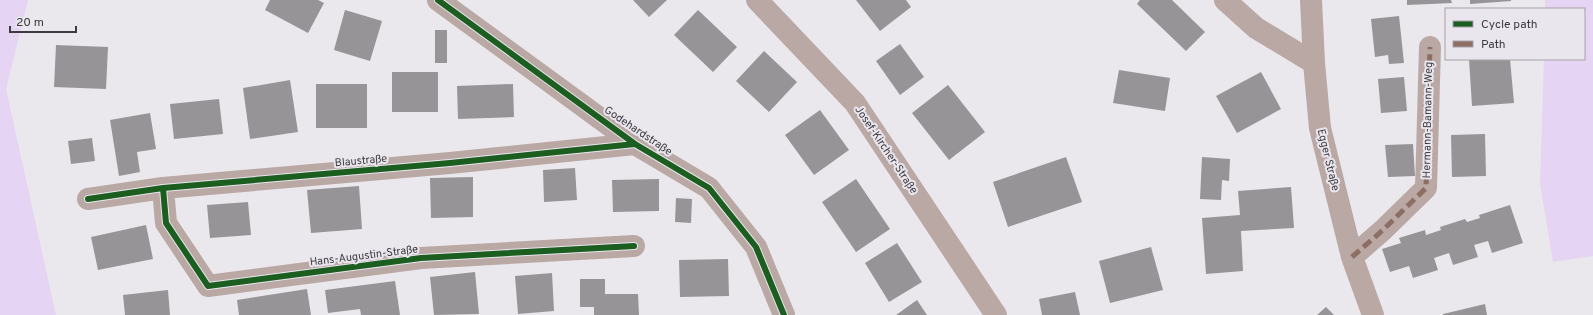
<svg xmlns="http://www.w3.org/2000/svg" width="1593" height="315" viewBox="0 0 1593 315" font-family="Overpass,sans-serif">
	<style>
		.green { fill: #e5d4f3 }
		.building { fill: #969497 }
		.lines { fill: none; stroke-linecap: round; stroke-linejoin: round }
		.minor { stroke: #baa8a5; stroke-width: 22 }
		.quiet { stroke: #8d6e63; stroke-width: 5; stroke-dasharray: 10 5; stroke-linecap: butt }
		.cycleway-casing { stroke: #eae6ee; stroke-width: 8 }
		.cycleway { stroke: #1b5e20; stroke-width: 6 }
		.labels { text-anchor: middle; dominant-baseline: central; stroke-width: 4; stroke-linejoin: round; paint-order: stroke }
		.street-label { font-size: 11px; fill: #3d3b3f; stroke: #eae6ee }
	</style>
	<rect width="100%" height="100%" fill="#eae8ec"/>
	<path class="green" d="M0,0H28L6,89L56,315H0Z
		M1545,0H1593V256L1553,262L1540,183L1544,59H1584V9H1545Z"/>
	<path class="building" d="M270,0H318L324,3L308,33L265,10Z
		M633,0H667L649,17Z
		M856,0H906L911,7L880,31Z
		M1140,0H1172L1205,32L1186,51L1137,4Z
		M1407,0H1451L1452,3L1407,5Z
		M1470,0H1511V1L1470,4Z
		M345,10L382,21L370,61L334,50Z
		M698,10L737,47L713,72L674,35Z
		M1399,16L1404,63L1389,64L1388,55L1375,57L1371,19Z
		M435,30H447V63H435Z
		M900,44L924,77L900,95L876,61Z
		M56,45L108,47L106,89L54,87Z
		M764,51L797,82L769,112L736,81Z
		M1469,59H1510L1514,103L1472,106Z
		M1119,70L1170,78L1165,111L1113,103Z
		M392,72H438V112H392Z
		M1261,72L1281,109L1237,133L1216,96Z
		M1404,77L1407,111L1381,113L1378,79Z
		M290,80L298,132L250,139L243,88Z
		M316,84H367V128H316Z
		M513,84L514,117L458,119L457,86Z
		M948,85L985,132L949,160L912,113Z
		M219,99L223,134L174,139L170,104Z
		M820,110L849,150L814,175L785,135Z
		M150,113L156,149L137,152L140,172L119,176L110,120Z
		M1485,134L1486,176L1452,177L1451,135Z
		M92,138L95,161L71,164L68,141Z
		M1413,144L1415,176L1388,177L1385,145Z
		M1066,157L1082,202L1008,227L993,182Z
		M1202,157L1230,159L1229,181L1222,180L1221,200L1200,199Z
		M575,168L577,200L544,202L543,170Z
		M473,177V217L431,218L430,178Z
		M659,179V211L613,212L612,180Z
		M856,179L890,229L856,252L822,202Z
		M359,186L362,229L311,233L307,190Z
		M1291,187L1294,228L1241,231L1243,271L1206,274L1202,218L1240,215L1238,191Z
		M676,198L692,199L691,223L675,222Z
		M248,202L251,235L210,238L207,205Z
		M1510,205L1523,243L1492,253L1488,241L1474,245L1478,257L1453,265L1449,253L1434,258L1438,270L1413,278L1409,266L1390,272L1382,249L1401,243L1399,238L1425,230L1426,235L1441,230L1440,227L1465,219L1467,222L1480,218L1479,215Z
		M146,225L153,259L98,270L91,237Z
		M897,243L922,282L889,302L865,263Z
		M1151,247L1163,290L1110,303L1099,261Z
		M728,259L729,296L680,297L679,260Z
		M475,272L479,314L434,315L430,277Z
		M552,273L554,311L518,314L515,276Z
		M580,279H605V294H638L639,315H594V307H580Z
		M395,281L400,315H361L360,309L328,313L325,290Z
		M307,289L311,315H239L237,300Z
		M168,290L170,315H125L123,295Z
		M1075,292L1080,315H1042L1039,299Z
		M917,300L927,315H896Z
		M1485,304L1487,315H1443V314Z
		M1326,307L1334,315H1317Z"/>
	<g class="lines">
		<path class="minor" d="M438,0L635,144L709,188L756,247L784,315
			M757,0L855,103L996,315
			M1225,0L1256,28L1314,63
			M1311,0L1314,63L1320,128L1352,257L1373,315
			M163,188L166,223L208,286L421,258L634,246
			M88,199L163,188L450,163L635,144
			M1352,257L1383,230L1426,188L1430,47"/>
		<path class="quiet" d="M1352,257L1383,230L1426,188L1430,47"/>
		<g class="cycleway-casing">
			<path id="cycleway" d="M438,0L635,144L709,188L756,247L784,315
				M163,188L166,223L208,286L421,258L634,246
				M88,199L163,188L450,163L635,144"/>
		</g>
		<use href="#cycleway" class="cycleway"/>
	</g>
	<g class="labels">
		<g class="street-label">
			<text transform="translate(1428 120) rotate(-89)">Hermann-Bamann-Weg</text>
			<text transform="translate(638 131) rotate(34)">Godehardstraße</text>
			<text transform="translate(886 150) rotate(56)">Josef-Kircher-Straße</text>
			<text transform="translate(1328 160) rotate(76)">Egger Straße</text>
			<text transform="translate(361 161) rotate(-5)">Blaustraße</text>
			<text transform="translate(364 256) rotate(-7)">Hans-Augustin-Straße</text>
		</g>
	</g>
	<rect x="1445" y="8" width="140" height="52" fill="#eae6ee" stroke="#a5a2a8"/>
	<rect x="1453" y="21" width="20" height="6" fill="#1b5e20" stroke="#a5a2a8"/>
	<text x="1481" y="28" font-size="12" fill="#3d3b3f">Cycle path</text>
	<rect x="1453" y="41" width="20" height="6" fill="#8d6e63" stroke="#a5a2a8"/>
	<text x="1481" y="48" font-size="12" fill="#3d3b3f">Path</text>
	<path d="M10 26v6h66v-6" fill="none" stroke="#3d3b3f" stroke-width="2"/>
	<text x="16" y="26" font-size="12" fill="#3d3b3f" stroke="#eae6ee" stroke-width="3" paint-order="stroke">20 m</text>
</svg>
